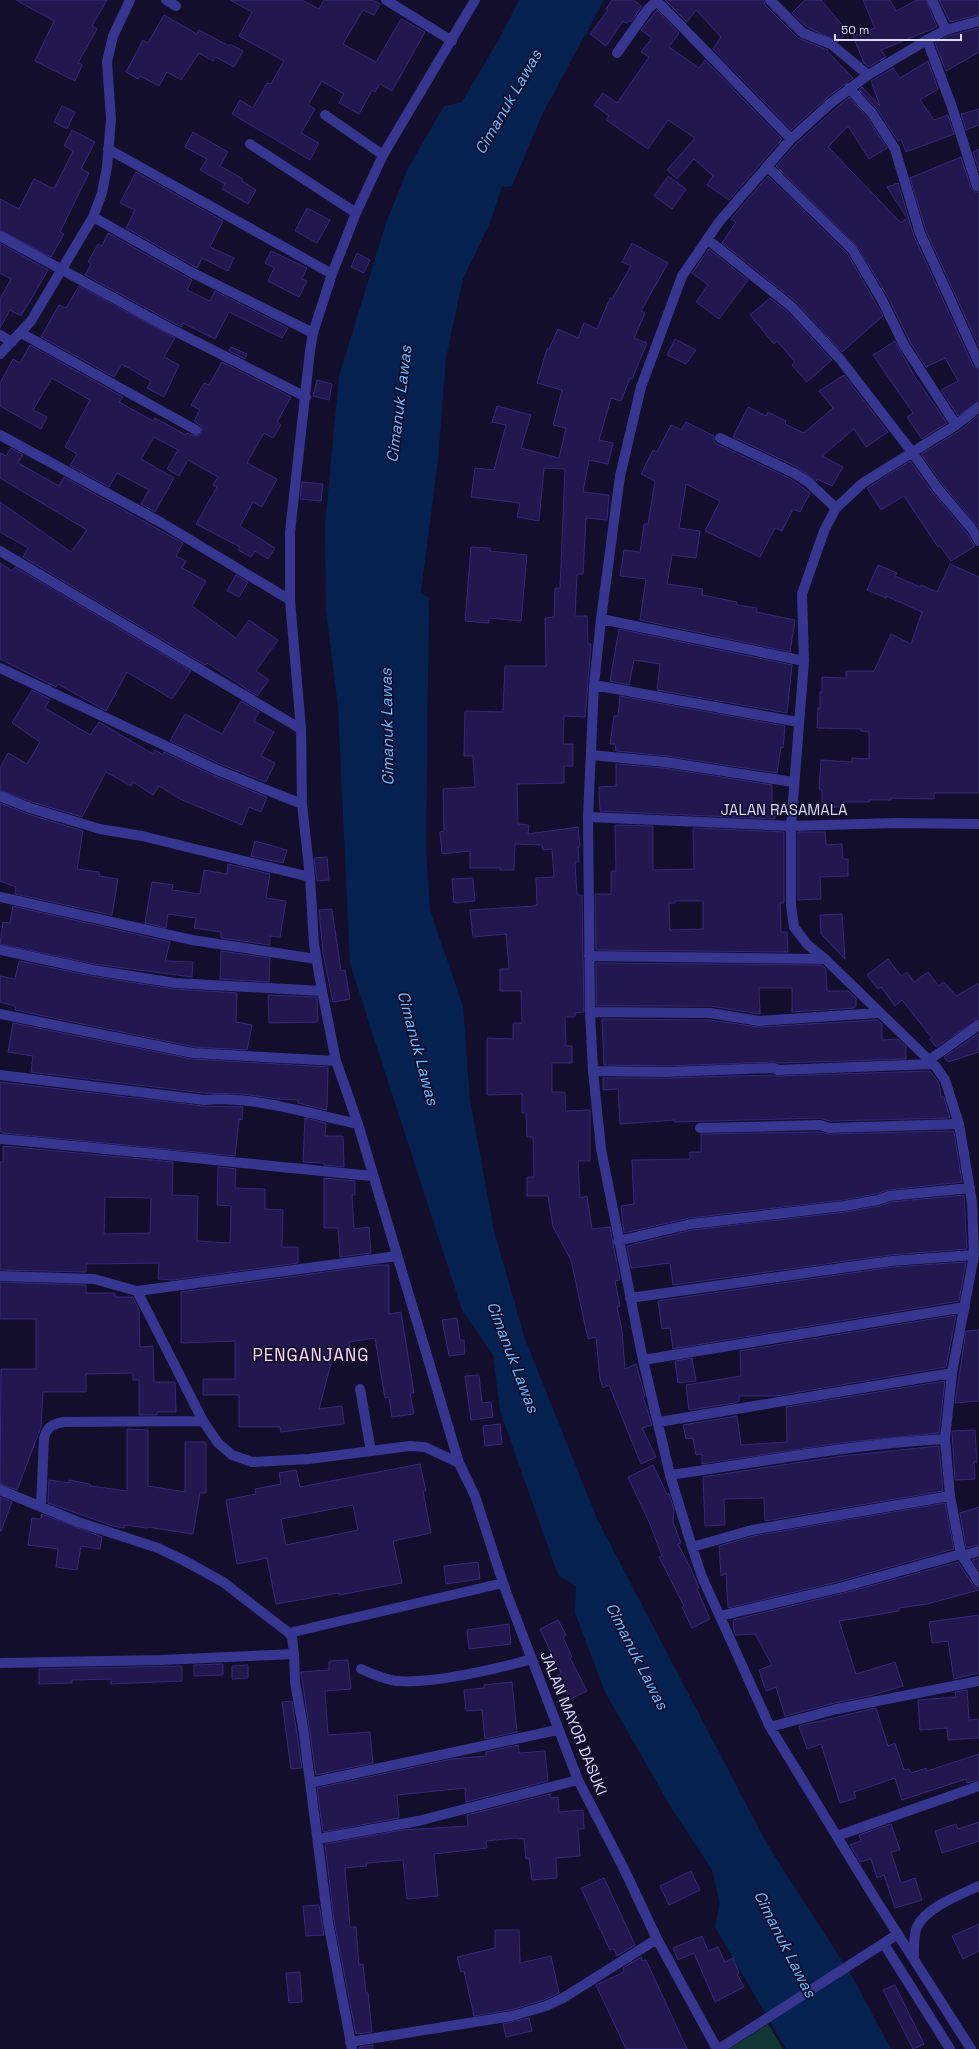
<svg xmlns="http://www.w3.org/2000/svg" width="979" height="2049" viewBox="0 0 979 2049" font-family="'Space Grotesk',sans-serif">
	<style>
		.green { fill: #113735 }
		.water { fill: #05214f }
		.building { fill: #22184f; stroke: #37287e; fill-rule: evenodd }
		.lines { fill: none; stroke-linecap: round; stroke-linejoin: round }
		.minor { stroke: #363590; stroke-width: 10 }
		.labels { text-anchor: middle; dominant-baseline: central; stroke-width: 3.5; stroke-linejoin: round; paint-order: stroke }
		.street-label { font-size: 15px; fill: #dddaff; stroke: #130e2c }
		.water-label { font-size: 16px; font-style: italic; fill: #68bcff; stroke: #130e2c }
		.quarter-label { font-size: 17px; letter-spacing: 1px; fill: #ffdcf3; stroke: #130e2c }
	</style>
	<rect width="100%" height="100%" fill="#130e2c"/>
	<path class="green" d="M768,2024L783,2049H729Z"/>
	<path class="water" d="M519,0H604L543,113L512,186L502,187L490,223L463,279L446,358L438,460L422,584L421,593L429,598L426,847L430,910L463,1006L470,1100L494,1231L525,1339L597,1519L767,1844L853,1978L891,2049H786L715,1927L720,1903L712,1870L672,1809L605,1692L575,1613L576,1586L558,1575L500,1411L493,1355L462,1310L350,964L338,708L326,610L325,524L339,376L386,223L408,168L444,106L462,102L499,39Z"/>
	<path class="building" d="M16,0H107L92,26L97,29L78,63L82,65L75,81L35,61L54,21Z
		M230,0H302L319,9L324,0H373L380,4L374,15L363,10L343,44L376,62L401,19L425,32L392,91L380,84L375,92L372,90L359,114L339,103L344,94L322,81L308,105L315,109L301,133L319,143L310,160L232,114L240,100L253,108L267,83L271,84L284,61L239,36L252,12Z
		M612,0H633L642,6L631,22L629,21L627,23L623,21L606,46L590,34L608,10L606,9Z
		M665,0H764L765,5L798,38L828,50L827,51L853,78L828,97L791,130L713,49L721,37L696,10L687,22Z
		M805,0H821L848,32L838,42L807,27L792,13Z
		M863,0H890L896,11L917,0H926L937,27L881,50L886,57L869,67L864,63L853,36L875,28Z
		M939,0H979V15L950,22Z
		M657,10L679,33L669,47L699,68L705,60L782,139L729,200L707,185L713,176L694,159L677,179L667,170L695,138L668,120L648,149L606,120L609,116L594,105L603,93L617,103L649,57L641,52L652,38L641,30Z
		M164,15L197,34L199,30L229,46L230,44L243,51L234,67L216,57L213,61L199,53L181,80L167,72L159,86L140,76L138,79L126,72L143,40L148,43Z
		M979,28V52L946,71L935,43L948,36Z
		M928,61L938,89L920,100L934,120L948,115L954,134L906,152L901,139L898,141L877,109L859,90L862,87L880,106L871,81L893,68L900,78Z
		M849,97L867,117L887,148L869,159L848,126L828,147L901,223L907,218L887,187L898,183L914,236L973,366L979,369V401L958,416L941,390L958,381L945,358L926,367L910,342L888,297L857,246L776,166L796,144Z
		M62,106L75,112L67,129L54,122Z
		M979,109V125L966,130L961,114Z
		M72,130L95,142L81,169L89,173L60,232L64,234L51,257L0,230V199L19,209L34,179L52,188L55,187L73,151L64,146Z
		M193,132L228,152L220,166L243,179L242,181L256,190L248,204L222,189L225,184L200,170L207,159L185,147Z
		M979,149V171L973,152Z
		M961,157L971,188L975,192H979V347L926,231L910,178Z
		M136,172L223,221L210,247L234,258L228,271L202,258L197,268L126,228L135,210L120,203Z
		M668,176L686,189L672,209L654,196Z
		M768,176L847,253L883,316L842,352L796,302L722,243L736,222L731,219Z
		M307,208L330,220L317,243L295,231Z
		M108,233L192,280L187,290L210,301L215,291L288,328L282,338L229,312L215,339L183,323L181,327L85,275L91,264L88,262L98,244L102,246Z
		M0,243L48,270L21,316L10,310L0,328V299L11,279L0,273Z
		M632,243L668,263L641,311L645,313L634,338L647,343L632,379L630,378L621,401L611,398L599,440L613,443L608,464L589,460L583,492L609,495L607,520L586,518L583,574H577L575,616H587L588,644H591L585,717L564,716L563,744H573V766H564V783L517,784L518,824L529,825L528,834L578,827L580,847H578L579,862H575L577,895H582L584,1012L575,1013V1017H565L566,1046H572V1063H552V1092H565L566,1111L590,1110V1161H578L580,1198L587,1196L592,1229L610,1227L620,1280L615,1281L620,1306L617,1307L622,1330L625,1369L636,1364L645,1396L643,1397L652,1425L642,1428L656,1457L641,1464L609,1385L603,1388L600,1379L596,1337L588,1339L571,1260L553,1227L548,1196H527V1177H534L533,1137H527L526,1113H522V1094L487,1095V1038L513,1039V1023H522L521,991H500V969H509L506,934L473,937L470,910L535,906L537,904L536,878L554,877L552,849L543,850L542,845L515,844L514,870H500V868H470V851L442,854L440,832L444,831L443,789L475,787L473,756H464L465,711L503,712L505,666H546L545,618L554,617L555,588H560L565,469L544,468L539,521L517,517L520,503L471,497L475,468L494,470L506,425L492,422L497,406L531,415L521,448L559,458L566,428L553,425L562,390L537,383L547,349H549L558,329L578,338L584,323L597,329L610,298L612,299L631,266L622,262Z
		M709,249L748,280L719,319L696,302L708,285L692,273Z
		M271,251L307,268L302,279L307,281L299,297L268,281L274,268L265,263Z
		M357,253L370,260L364,273L351,267Z
		M79,286L175,338L164,357L179,365L164,397L147,388L151,381L122,364L114,377L41,337L59,305L66,308Z
		M770,298L788,312L832,360L807,382L792,365L795,362L777,341L774,344L750,315Z
		M675,339L696,350L686,364L667,355Z
		M895,341L915,377L947,423L922,439L907,417L913,413L873,355Z
		M30,345L123,397L119,402L153,421L155,418L186,435L187,433L196,436L200,435L202,430L201,426L194,421L200,410L191,405L204,383L209,385L222,362L291,397L277,422L281,425L273,438L264,433L247,463L277,479L262,507L253,502L240,526L275,548L268,559L255,551L251,557L238,550L240,547L196,524L217,487L213,485L218,477L188,460L179,476L167,469L178,450L154,437L141,459L174,478L155,512L141,504L149,490L117,473L109,487L70,466L77,454L65,447L90,400L52,378L33,410L47,417L41,429L0,406V383L13,359L20,363Z
		M231,347L247,354L245,359L229,351Z
		M844,375L888,432L866,447L854,429L822,456L843,467L832,486L817,479L816,481L797,467L733,437L748,407L766,416L768,412L786,421L785,424L804,433L833,408L819,391Z
		M317,380L332,384L329,400L313,396Z
		M979,415V528L943,485L921,454L959,431Z
		M686,422L714,436V441L717,444L791,479L810,493L800,512L793,509L782,531L775,528L760,557L705,531L720,501L686,484L679,528L700,531L696,558L672,555L667,584L703,589L702,595L737,602V605L757,608L756,612L795,620L790,652L640,620L646,579L620,576L624,550L640,552L644,524H648L655,481L641,474L653,450L657,452L671,425L681,430Z
		M11,448L23,455L18,463L59,486L64,477L183,543L176,556L186,561L182,568L206,581L192,606L236,638L249,620L278,640L256,671L269,680L257,696L207,663L205,665L23,557L28,548L0,532V502L71,552L87,530L0,478V453L6,456Z
		M910,461L933,493L967,533L975,546L951,561L940,546L938,547L904,496L881,510L867,488Z
		M302,482L323,484L321,501L300,499Z
		M471,547L490,548V551L527,555L521,621L489,618V623L465,621Z
		M0,563L12,571L15,567L191,671L172,699L127,672L106,711L58,684L56,687L0,659Z
		M950,564L979,577V793H934V799L891,798V800H869V802H843V807H822V790L819,789L821,760L852,762V758L869,759V732L861,731V729L817,728L818,708H820V692H822V677L846,678V671H874L891,634L911,644L922,612L886,596V598L867,590L878,565L897,573L895,576L920,587L921,585L937,592Z
		M236,575L248,582L239,597L227,591Z
		M619,629L792,665L787,713L657,690L660,664L634,660L629,685L610,681Z
		M32,690L50,699L45,708L90,735L99,722L153,754L155,750L163,755L164,752L215,776L267,797L261,812L249,807L242,825L180,799L159,786L153,795L133,782L131,786L106,772L82,817L32,802L0,790V768L8,753L27,764L40,742L12,723Z
		M620,696L785,726L783,748L781,747L777,773L666,756L616,751L615,744H610L614,716H618Z
		M241,701L259,712L254,721L274,732L261,756L275,763L266,782L220,764L170,741L185,714L222,734Z
		M616,764L664,768L772,785V810H775V819L600,811L599,787L616,786Z
		M0,803L28,814L83,831L77,869L99,872V876L118,879L112,915L15,894L16,887L0,881Z
		M615,825L653,826V870L694,869L693,828L784,832V903H780L781,932H787L788,952L596,950L595,894H611V871H616ZM675,901H703V929L670,930L669,903H675Z
		M798,832H825L826,845L842,844L843,859H848V876L820,877L821,899L798,900Z
		M255,841L287,850L283,863L251,856Z
		M327,857L329,880L317,881L314,858Z
		M228,864L270,874L266,898L286,901L280,937L270,936V945L221,938V932L194,928L196,918L168,914L166,928L145,923L152,882L173,885L172,890L200,894L204,870L227,874Z
		M473,878L475,901L454,903L452,879Z
		M13,906L170,942L165,961L193,962L192,977L94,964L0,944L3,922L10,923Z
		M332,909L341,971L345,970L350,999L333,1002L323,953L319,910Z
		M842,914L845,959L821,934L820,915Z
		M221,951L270,958L269,982L220,979Z
		M888,959L901,976L907,972L914,982L928,972L939,986L944,982L956,996L979,983V1019L936,1047L930,1039L932,1038L902,1000L895,1006L881,987L878,989L867,975Z
		M19,961L92,976L174,989L237,993L236,1022L252,1025L247,1050L194,1047L15,1010V1006L0,1002V976L15,979Z
		M596,963L822,965L826,969L827,991H848L856,998V1006L854,1008L792,1012V988H759L760,1014L710,1006H596Z
		M268,995L317,997L318,1022L269,1023Z
		M602,1019L709,1020L759,1027L878,1020L882,1024V1040L898,1039L906,1046V1059L779,1063L774,1062L666,1066L604,1065Z
		M13,1023L192,1059L328,1067L327,1107L326,1110L298,1103V1100L278,1099L242,1094L204,1093L31,1072L33,1056L8,1052Z
		M979,1033V1052L948,1062L944,1057Z
		M930,1071L939,1083L941,1097H944L950,1118L830,1121L820,1118L675,1122V1120L620,1124L618,1089L603,1090V1078H666L773,1075L778,1076Z
		M0,1082L203,1106L243,1107L242,1120L239,1119L235,1156L3,1133L0,1131Z
		M305,1118L326,1123L325,1136H343L344,1167L324,1165V1163L303,1162Z
		M950,1131L954,1132L962,1182L888,1190L876,1194L843,1200L690,1218L624,1233L621,1206L634,1204L632,1160L690,1159V1152H701V1134L819,1132L829,1134Z
		M3,1146L173,1162L172,1195L198,1196L197,1241L230,1243L231,1206L217,1205L218,1167L236,1169L235,1188L265,1189V1209L283,1210L282,1247H298V1263L173,1280L158,1279L159,1263L86,1264V1272L0,1270V1162H3ZM105,1197L151,1198L150,1233L104,1234Z
		M324,1178L355,1181V1195H352L354,1229L369,1227L371,1253L340,1257L338,1228H324Z
		M964,1195L967,1249L890,1255L673,1285L670,1263L631,1268L627,1246L692,1230L845,1212L879,1206L890,1202Z
		M966,1262L959,1301L673,1349L670,1328L662,1329L658,1301L892,1267Z
		M376,1265H389V1314L401,1312L414,1393H410L414,1414L392,1417L389,1397L385,1398L375,1338L349,1342L350,1350L334,1352L319,1409L342,1406L344,1424L281,1432L280,1427H239V1395H203V1379H235V1341L181,1343V1292Z
		M0,1282L86,1285V1293H115V1297H133L139,1310L140,1347L153,1346L154,1382H175L176,1412H157V1415H139V1380H133V1373L86,1374V1392H43L41,1427L17,1490L0,1484L1,1369H36V1319H0Z
		M956,1315L946,1367L776,1396H739V1401L735,1403L689,1410L686,1385L741,1376L740,1351Z
		M457,1318L460,1340H464L465,1354L449,1356L442,1320Z
		M979,1330V1401L955,1403L966,1331Z
		M692,1358L696,1381L678,1383L675,1361Z
		M479,1375L482,1403L491,1402L493,1417L471,1420L465,1376Z
		M945,1381L939,1433L840,1443L702,1464V1454L696,1455L693,1438L686,1439L683,1425L737,1416L741,1445L787,1442L786,1407Z
		M500,1424L502,1444L485,1446L483,1426Z
		M127,1429L148,1430V1486L185,1492V1442H206V1493H200L193,1534L147,1527V1528L125,1525L124,1528L113,1526L48,1503L49,1480L69,1483V1480L90,1484V1486L127,1491Z
		M975,1430L977,1462H974L975,1479L955,1480L952,1431Z
		M939,1446L943,1491L765,1521L764,1498L724,1499L725,1525L705,1526L703,1477L842,1456Z
		M420,1464L426,1491H423L431,1533L393,1541L402,1583L339,1595V1593L276,1604L267,1558L237,1564L226,1500L256,1494L255,1489L281,1484L279,1473L296,1470L300,1487ZM353,1505L358,1530L286,1545L281,1519Z
		M653,1465L667,1494H669L674,1509L673,1522L681,1543L678,1544L691,1569L699,1588L697,1589L710,1619L692,1628L682,1607L684,1606L659,1557L662,1556L650,1524L628,1477Z
		M0,1497L12,1502L1,1531H0Z
		M945,1503L954,1549L841,1581L728,1608L726,1573L721,1576L719,1546L753,1536Z
		M979,1507V1545L966,1548L960,1513Z
		M42,1514L102,1537L100,1549L81,1546L77,1570L56,1567L58,1549L28,1545L32,1518L41,1519Z
		M979,1558V1570L972,1560Z
		M478,1562L480,1579L446,1584L444,1566Z
		M958,1562L974,1586L979,1590L927,1604L899,1608V1611L839,1621L856,1674L895,1662L903,1686L873,1695L835,1703L785,1716L776,1687L766,1691L759,1670L772,1665L755,1634L736,1635L734,1631L733,1620L844,1593Z
		M979,1615V1673L954,1679L948,1641L932,1643L929,1622Z
		M558,1620L566,1635L563,1637L572,1657L570,1658L587,1691L570,1699L558,1675L561,1673L540,1629Z
		M509,1624L511,1644L469,1649L467,1630Z
		M348,1660L351,1689L325,1691L328,1735L370,1732L373,1763L316,1775L301,1672L329,1670V1661Z
		M223,1664V1675L194,1676V1665Z
		M248,1665V1678L232,1679V1666Z
		M182,1666V1681L111,1684V1679L72,1680V1683L39,1684V1669Z
		M512,1682L517,1732L485,1739L482,1710L466,1711L464,1690L484,1688V1685Z
		M967,1690L969,1720L979,1719V1738L948,1740L947,1728L920,1730L918,1700L956,1697L955,1692Z
		M292,1701L302,1768L291,1769L282,1702Z
		M876,1708L888,1746L895,1743L904,1770L909,1769L911,1773L926,1768L927,1771L979,1754V1780L967,1783L966,1779L902,1800L895,1778L854,1792L856,1798L840,1803L821,1744L807,1749L799,1726Z
		M518,1745L519,1753L545,1751L548,1781L466,1802L465,1788L397,1795L399,1818L323,1832L317,1788L452,1759L486,1756V1752Z
		M550,1794V1798L558,1797L559,1812L583,1810L584,1829H578L580,1856L556,1858L557,1878L532,1880L529,1858L526,1859L524,1839L515,1838L486,1841L487,1848L434,1854L438,1896L407,1899L403,1860L366,1863L367,1866L345,1868L350,1927H356L359,1965L363,1964L366,1993H368L372,2032L356,2034L334,1921L325,1844L402,1830L468,1826L467,1815Z
		M979,1822V1841L942,1853L935,1831L956,1824L958,1829Z
		M891,1824L900,1850L891,1852L901,1883L915,1878L922,1900L895,1908L884,1875L877,1878L871,1859L860,1862L850,1845L861,1841L859,1835Z
		M691,1871L700,1890L669,1905L660,1886Z
		M604,1878L635,1945L617,1956L614,1949L610,1950L581,1888Z
		M319,1905L324,1935L306,1936L303,1906Z
		M979,1924V1951L963,1959L952,1936Z
		M495,1930H519L520,1963L551,1956L559,1993L544,2000L511,2010L474,2016L464,1971L461,1972L457,1957L495,1948Z
		M702,1936L708,1951L718,1947L725,1962L733,1958L739,1973L737,1974L744,1987L715,2002L694,1953L678,1960L673,1948Z
		M641,1957L642,1961L646,1960L687,2049H626L596,1985L624,1972L623,1968Z
		M300,1972L302,2002L289,2003L286,1973Z
		M895,1985L924,2044L913,2049L883,1990Z
		M529,2018L532,2031L506,2037L503,2024Z
		M373,2045V2049H359V2047Z"/>
	<g class="lines">
		<path class="minor" d="M166,0L176,6
			M386,0L452,41
			M475,0L383,155L356,213L332,274L313,333L310,351L290,532V600L301,729L302,804L310,877L314,944L322,991L336,1061L358,1124L459,1463L475,1496L505,1589L578,1780L624,1869L657,1939L717,2049
			M770,0L803,33L831,44L868,75
			M932,0L946,30
			M927,40L952,107L977,186
			M617,53L648,9L657,1L791,139
			M849,88L872,113L895,149L920,233L979,363
			M325,115L383,155
			M250,144L356,213
			M108,149L332,274
			M767,166L852,249L882,300L904,345L956,425
			M93,217L191,272L313,333
			M0,236L167,327L306,397
			M707,239L792,307L840,359L912,452L938,489L972,529L979,541
			M21,333L196,430
			M0,335L12,342
			M0,354L31,321L93,217L102,193L107,167L111,119L107,62L113,36L130,0
			M979,407L956,425L863,483L836,508L824,531L802,594L804,661L791,826V906L794,927L807,944L825,959L936,1067L945,1080L959,1124L972,1202L974,1255L952,1373L945,1439L950,1496L961,1554L979,1582
			M0,435L162,523L290,600
			M720,438L794,473L808,482L836,508
			M0,551L301,729
			M601,619L804,661
			M0,668L217,770L302,804
			M594,685L798,722
			M591,755L665,762L793,782
			M0,796L30,808L100,829L142,836L310,877
			M588,817L791,826L896,823L979,824
			M0,897L192,940L316,959
			M0,950L93,970L175,983L322,991
			M589,956L825,959
			M590,1012L710,1013L759,1021L878,1013
			M0,1014L193,1053L336,1061
			M929,1060L979,1025
			M593,1071L666,1072L774,1068L778,1070L933,1064
			M0,1075L204,1100C252,1095 310,1114 358,1124
			M700,1128L820,1125L829,1128L959,1124
			M0,1139C124,1150 248,1164 372,1176
			M618,1241L691,1224L844,1206L878,1200L889,1196L970,1188
			M0,1276L94,1279L137,1291L203,1421L218,1443L232,1455L252,1462L309,1459L410,1446L425,1447L459,1463
			M137,1291L397,1256
			M630,1298L891,1261L974,1255
			M643,1360L965,1307
			M360,1389L371,1451
			M659,1422L952,1373
			M670,1475C762,1462 852,1444 945,1439
			M0,1490L78,1522L158,1548L183,1560L223,1582L289,1633L292,1637L294,1654
			M41,1506L44,1438C47,1426 53,1424 64,1422L203,1421
			M692,1547L752,1530L950,1496
			M962,1556L979,1551
			M720,1616L843,1587L961,1554
			M289,1633L503,1583
			M0,1663L161,1660L294,1654L295,1682L303,1727L328,1922L352,2049
			M361,1669C372,1674 384,1679 396,1681C433,1684 496,1669 532,1659
			M770,1727L837,1709L979,1681
			M310,1783L557,1730
			M837,1836L979,1786
			M318,1839L418,1821L578,1780
			M884,1944L950,2049
			M914,1958C914,1948 913,1937 917,1927C925,1908 961,1894 979,1886
			M350,2042L512,2016L546,2006L563,1998L657,1939
			M719,2049L898,1934
			M971,2049L874,1897L770,1727L702,1577L692,1547L670,1475L643,1360L601,1149L593,1071L590,1012L588,817L594,685L601,619L620,476L641,387L682,276L719,222L791,139L832,102L868,75L927,40L946,30L979,21"/>
	</g>
	<g class="labels">
		<g class="street-label">
			<text x="784" y="809">JALAN RASAMALA</text>
			<text transform="translate(574 1723) rotate(68)">JALAN MAYOR DASUKI</text>
		</g>
		<g class="water-label">
			<text transform="translate(508 102) rotate(-60)">Cimanuk Lawas</text>
			<text transform="translate(399 404) rotate(-83)">Cimanuk Lawas</text>
			<text transform="translate(387 727) rotate(-91)">Cimanuk Lawas</text>
			<text transform="translate(418 1048) rotate(75)">Cimanuk Lawas</text>
			<text transform="translate(513 1357) rotate(69)">Cimanuk Lawas</text>
			<text transform="translate(637 1656) rotate(63)">Cimanuk Lawas</text>
			<text transform="translate(785 1944) rotate(63)">Cimanuk Lawas</text>
		</g>
		<g class="quarter-label">
			<text x="311" y="1355">PENGANJANG</text>
		</g>
	</g>
	<path d="M835 34v6h126v-6" fill="none" stroke="#dddaff" stroke-width="2"/>
	<text x="841" y="34" font-size="12" fill="#dddaff" stroke="#130e2c" stroke-width="3" paint-order="stroke">50 m</text>
</svg>
